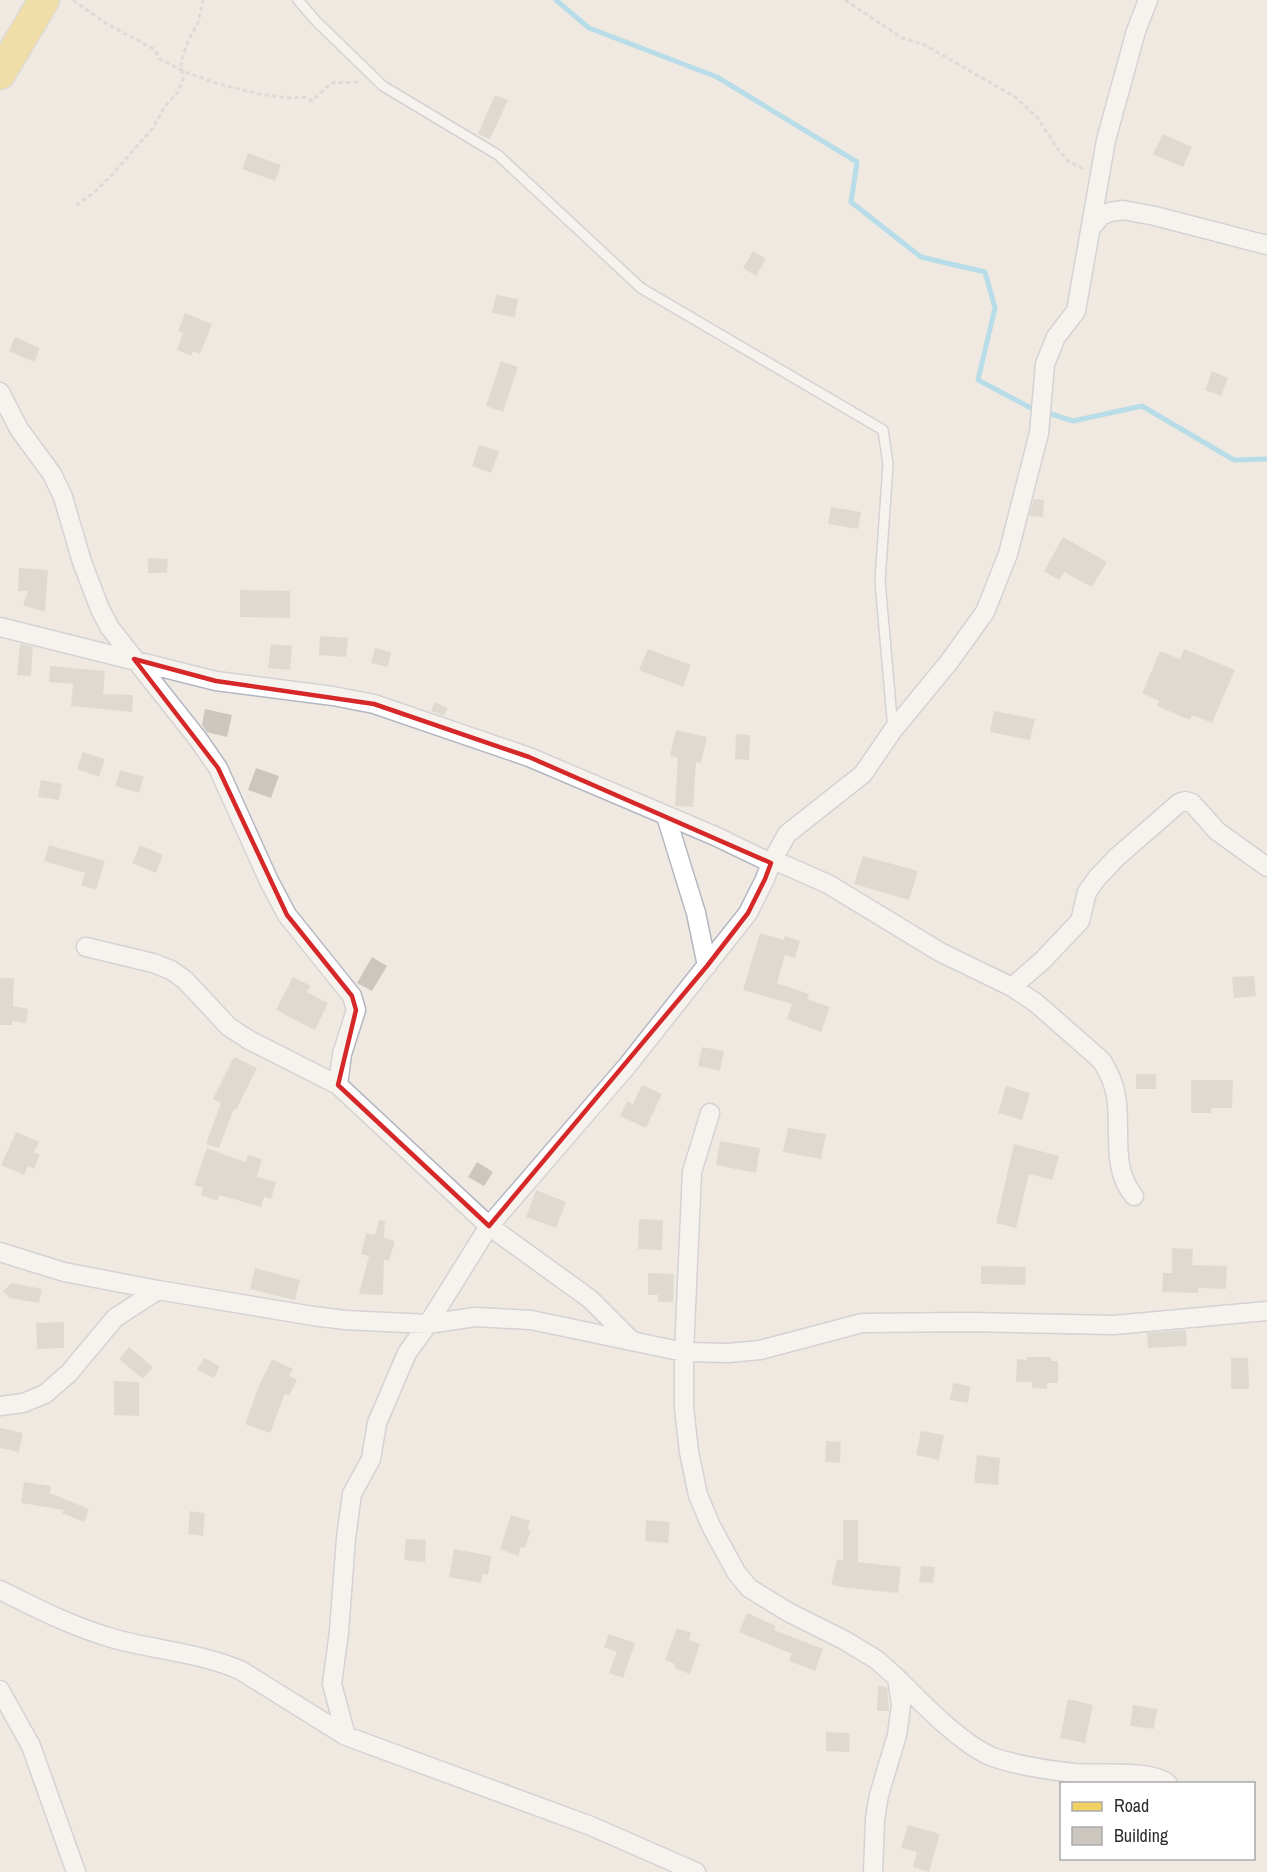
<svg xmlns="http://www.w3.org/2000/svg" width="1267" height="1872" viewBox="0 0 1267 1872" font-family="'Archivo Narrow',sans-serif">
	<style>
		.lines { fill: none; stroke-linecap: round; stroke-linejoin: round }
		.stream { stroke: #75cff0; stroke-width: 5 }
		.building { fill: #cbc7bf }
		.lane-casing { stroke: #b4b7c1; stroke-width: 12 }
		.street-casing { stroke: #b4b7c1; stroke-width: 21 }
		.primary-casing { stroke: #c9c9c9; stroke-width: 33 }
		.path { stroke: #c9c9c9; stroke-width: 3; stroke-dasharray: 4.5 3; stroke-linecap: butt }
		.lane { stroke: #fff; stroke-width: 9 }
		.street { stroke: #fff; stroke-width: 18 }
		.primary { stroke: #f2d163; stroke-width: 30 }
		.marked { fill: none; stroke: #d62828; stroke-width: 4.5; stroke-linejoin: round }
	</style>
	<rect width="100%" height="100%" fill="#efe9e1"/>
	<g class="lines">
		<path class="stream" d="M556,0L589,28L717,77L857,162L851,202L921,257L985,272L995,308L978,380L1029,407L1073,421L1142,406L1234,460L1267,459"/>
	</g>
	<path class="building" d="M495,95L508,100L490,139L478,134Z
		M1163,134L1192,147L1183,167L1153,154Z
		M248,153L281,165L275,181L242,169Z
		M753,251L766,259L756,276L743,268Z
		M496,295L518,299L515,317L492,313Z
		M185,313L212,324L200,354L193,351L191,356L177,350L183,333L178,331Z
		M15,337L40,348L34,362L9,351Z
		M501,361L518,367L503,412L486,406Z
		M1212,371L1228,378L1221,396L1205,390Z
		M479,445L499,451L491,473L472,466Z
		M1034,499L1044,500L1043,517L1029,516Z
		M831,507L861,512L858,529L828,524Z
		M1063,537L1107,562L1092,587L1064,572L1059,580L1044,571Z
		M148,558L168,559L167,573H148Z
		M19,568L48,570L45,612L23,605L28,591H18Z
		M240,590L290,591V618L240,617Z
		M320,636L348,638L346,657L319,655Z
		M20,644L33,647L31,676L17,675Z
		M271,644L292,646L290,670L268,668Z
		M375,648L391,652L388,667L371,663Z
		M648,649L691,665L683,687L639,670Z
		M1184,649L1235,670L1212,723L1192,715L1190,720L1157,706L1159,701L1142,693L1160,651L1180,659Z
		M50,666L105,671L103,694L133,695L132,712L71,706L73,684L49,682Z
		M435,702L448,708L444,716L431,711Z
		M205,709L232,715L227,737L207,732L202,725Z
		M994,711L1035,719L1030,740L990,732Z
		M676,730L707,737L701,763L696,762L693,807L675,806L678,758L670,756Z
		M736,734L750,735L749,760L735,759Z
		M83,752L105,759L99,777L77,769Z
		M256,768L279,776L271,798L248,790Z
		M120,770L144,777L139,793L115,786Z
		M41,780L62,784L59,800L38,797Z
		M49,845L105,861L96,890L81,885L85,873L44,861Z
		M140,845L163,855L156,873L132,863Z
		M863,856L918,871L909,900L854,884Z
		M760,933L784,940L785,936L800,941L795,958L785,955L777,983L809,994L807,999L830,1007L821,1032L787,1019L792,1004L743,990Z
		M372,957L387,966L372,991L357,983Z
		M1254,976L1256,996L1234,998L1232,977Z
		M293,977L311,986L307,992L328,1003L315,1030L276,1010Z
		M0,978H14L13,1006L28,1009L26,1023L12,1021V1025H0Z
		M702,1047L724,1051L720,1071L698,1066Z
		M234,1057L257,1068L236,1110L234,1109L219,1148L206,1144L221,1103L213,1099Z
		M1136,1074H1156V1089H1136Z
		M1191,1080H1233L1232,1108H1211V1113H1191Z
		M642,1085L662,1094L646,1128L620,1116L627,1101L633,1104Z
		M1006,1086L1030,1093L1022,1120L998,1113Z
		M788,1128L826,1134L821,1159L783,1152Z
		M16,1132L39,1142L34,1152L40,1155L34,1169L28,1166L24,1175L1,1165Z
		M720,1141L760,1148L756,1173L716,1165Z
		M1014,1144L1059,1156L1052,1180L1029,1174L1016,1228L996,1223Z
		M207,1148L245,1162L248,1155L262,1159L257,1177L276,1182L271,1199L264,1197L261,1207L219,1195L217,1201L201,1195L203,1188L194,1185Z
		M477,1162L493,1172L484,1186L468,1177Z
		M536,1190L566,1202L556,1228L526,1217Z
		M639,1219L663,1220L662,1250L638,1249Z
		M379,1220L385,1221L384,1238L395,1241L389,1261L384,1260L383,1295L359,1294L369,1256L361,1254L366,1233L375,1235Z
		M1172,1248L1193,1249L1192,1265L1227,1266L1226,1289L1198,1288V1293L1162,1292L1163,1273H1172Z
		M981,1266L1026,1267L1025,1285L981,1284Z
		M255,1268L300,1280L295,1300L250,1289Z
		M648,1273L674,1274L673,1302H658V1295H648Z
		M12,1283L42,1289L39,1303L10,1298L3,1291Z
		M64,1322V1348L37,1349L36,1323Z
		M1186,1330L1187,1346L1148,1348L1147,1333Z
		M129,1347L153,1367L143,1379L119,1359Z
		M1027,1357H1051V1361H1058V1383H1047V1389L1032,1388V1382H1016L1017,1359L1027,1360Z
		M204,1358L220,1366L214,1378L197,1370Z
		M1231,1358H1248L1249,1389H1231Z
		M272,1359L293,1369L289,1376L297,1380L289,1396L285,1394L270,1433L245,1424L259,1386Z
		M114,1381L139,1382V1416L114,1415Z
		M953,1383L970,1386L968,1403L950,1400Z
		M0,1428L23,1433L19,1452L0,1448Z
		M921,1431L944,1435L939,1460L916,1455Z
		M826,1441L841,1442L840,1463L825,1462Z
		M977,1455L1000,1458L998,1485L974,1483Z
		M24,1482L51,1486L50,1493L89,1509L84,1522L62,1513L64,1510L21,1503Z
		M190,1511L205,1513L203,1536L188,1534Z
		M511,1515L530,1521L527,1530H531L525,1548L521,1547L518,1556L500,1549Z
		M646,1520L670,1522L668,1543L645,1541Z
		M843,1520H858V1562L901,1567L898,1593L849,1588L831,1585L837,1559L843,1561Z
		M406,1539L426,1540L425,1562L404,1560Z
		M454,1549L491,1556L488,1575L482,1574L481,1583L449,1577Z
		M921,1566L935,1567L933,1583L919,1582Z
		M747,1613L776,1626L774,1630L823,1649L815,1671L789,1661L792,1654L739,1632Z
		M677,1628L691,1633L689,1640L700,1644L690,1674L674,1668L675,1664L665,1660Z
		M609,1634L635,1643L623,1678L609,1673L617,1652L604,1647Z
		M878,1686L887,1687L889,1711H877Z
		M1068,1699L1093,1705L1085,1743L1060,1738Z
		M1133,1705L1157,1709L1154,1729L1130,1726Z
		M826,1732L850,1733L849,1752L826,1751Z
		M908,1825L940,1834L929,1872L913,1867L917,1852L901,1848Z"/>
	<g class="lines">
		<g class="lane-casing">
			<path id="lane" d="M298,0L316,21L383,86L498,155L641,288L883,430L888,464L880,581L893,730"/>
		</g>
		<g class="street-casing">
			<path id="street" d="M1091,228L1101,216L1110,212L1123,210L1155,216L1267,245
				M0,392L19,429L52,474L63,497L82,562L100,609L110,628L198,739L218,768L269,881L287,915L352,996L356,1010L342,1054L338,1085L489,1226L590,1299L632,1341
				M0,627L216,681L333,696L374,704L529,757L715,836L771,863L778,862L828,884L940,952L1012,987L1036,1003L1102,1061C1108,1071 1114,1083 1116,1096C1122,1129 1110,1168 1134,1196
				M666,816L696,913L707,966
				M86,947L153,963L171,970L185,980L229,1027L249,1040L338,1085
				M1012,987L1042,961L1080,921L1087,892L1097,878L1117,857L1179,803L1185,801L1192,803L1217,831L1267,867
				M710,1113L692,1172L684,1352V1407L689,1452L698,1495L711,1526L736,1572L749,1588L790,1613L844,1640L877,1660L897,1678L901,1705L897,1735L879,1795L875,1819L873,1872
				M0,1252L64,1272L158,1290L313,1316L345,1320L428,1324L475,1317L531,1320L684,1352L728,1353L760,1350L862,1323L968,1322L1114,1325L1267,1311
				M0,1406L23,1403L45,1394L69,1373L115,1318L158,1290
				M0,1590C38,1609 73,1627 115,1639C156,1650 200,1653 240,1670L346,1736L591,1826L696,1872
				M897,1678C920,1701 963,1746 993,1757C1018,1766 1047,1770 1074,1773C1096,1775 1153,1769 1168,1784
				M0,1690L31,1746L76,1872
				M346,1736L332,1684L339,1632L346,1538L352,1494L371,1459L377,1423L407,1353L428,1324L489,1226L627,1066L748,913L765,879L771,863L787,834L863,774L893,730L949,662L985,612L1008,554L1039,433L1045,364L1056,337L1076,311L1106,140L1136,31L1148,0"/>
		</g>
		<g class="primary-casing">
			<path id="primary" d="M0,74L44,0"/>
		</g>
		<path class="path" d="M73,0L107,24L154,49L160,59L169,64L188,73L219,84L259,94L289,98L305,97L312,101L331,83L360,82
			M845,0L902,38L925,45L1015,97L1037,117L1059,151L1069,162L1084,169
			M76,205L92,194L108,179L153,128L165,106L178,92L183,80L181,62L188,41L198,23L203,0"/>
		<use href="#lane" class="lane"/>
		<use href="#street" class="street"/>
		<use href="#primary" class="primary"/>
	</g>
	<path d="M0 0H1267V1872H0ZM134,659L216,681L374,704L529,757L771,863L765,879L748,913L707,966L489,1226L338,1085L356,1010L352,996L287,915L218,768Z" fill="#efe9e1" fill-opacity=".55" fill-rule="evenodd"/>
	<path class="marked" d="M134,659L216,681L374,704L529,757L771,863L765,879L748,913L707,966L489,1226L338,1085L356,1010L352,996L287,915L218,768Z"/>
	<rect x="1060" y="1782" width="195" height="78" fill="#ffffff" stroke="#ababab" stroke-width="1.5"/>
	<rect x="1072" y="1802" width="30" height="9" fill="#f2d163" stroke="#ababab" stroke-width="1.5"/>
	<text x="1114" y="1812" font-size="18" fill="#2e2e2e">Road</text>
	<rect x="1072" y="1827" width="30" height="18" fill="#cbc7bf" stroke="#ababab" stroke-width="1.5"/>
	<text x="1114" y="1842" font-size="18" fill="#2e2e2e">Building</text>
</svg>
